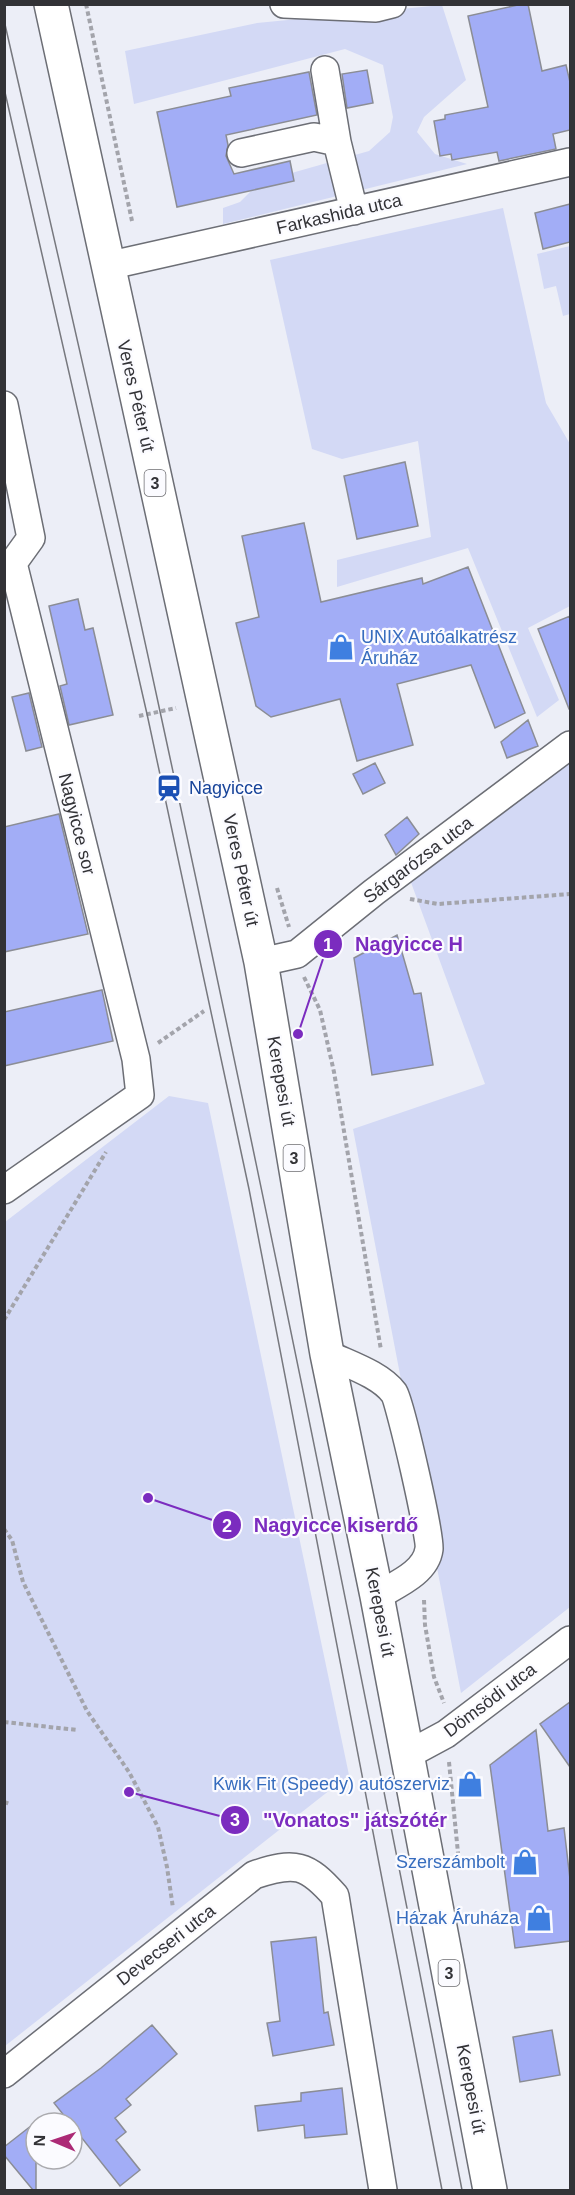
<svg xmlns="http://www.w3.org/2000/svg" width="575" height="2195" viewBox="0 0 575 2195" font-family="Helvetica,sans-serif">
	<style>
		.green { fill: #d3d9f5 }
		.building { fill: #a2adf6; stroke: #8b8d95; stroke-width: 1.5 }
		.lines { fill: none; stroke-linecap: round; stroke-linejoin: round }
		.minor-casing { stroke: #6c6e75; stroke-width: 30 }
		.major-casing { stroke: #6c6e75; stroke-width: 36 }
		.path { stroke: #a3a4ab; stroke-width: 4; stroke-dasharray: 4.5 3; stroke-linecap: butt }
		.minor { stroke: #fff; stroke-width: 27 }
		.major { stroke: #fff; stroke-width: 33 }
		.tram { stroke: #77787e; stroke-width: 1.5 }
		.labels { text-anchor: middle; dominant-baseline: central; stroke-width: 4.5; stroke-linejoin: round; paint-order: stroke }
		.shield { fill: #fbfbff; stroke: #6e6e72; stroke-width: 1.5 }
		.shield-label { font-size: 16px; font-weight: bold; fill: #323236 }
		.street-label { font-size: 18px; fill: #323236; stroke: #fbfbff }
		.shop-label { font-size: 18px; fill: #366cbe; stroke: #fbfbff; text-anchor: end }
		.transit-label { font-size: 18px; fill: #164399; stroke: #fbfbff; text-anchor: start }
		.leader { fill: none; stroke: #7b2cbf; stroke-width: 2 }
		.callout-dot { fill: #7b2cbf; stroke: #fbfbff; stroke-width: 2 }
		.mark-label { font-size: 18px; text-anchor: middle; font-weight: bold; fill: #fff }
		.callout-label { font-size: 20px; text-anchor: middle; font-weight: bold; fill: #7b2cbf; stroke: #fbfbff; stroke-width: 4.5; stroke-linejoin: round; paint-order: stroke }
	</style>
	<rect width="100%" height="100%" fill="#eceef7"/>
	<path class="green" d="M442,5L466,80L424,117L417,132L435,154L467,164L223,224V208L240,202L260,182L369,151L390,132L393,117L383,65L345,49L134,104L125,51L257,23Z
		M503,208L546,403L570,444V606L528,628L559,700L537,717L468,548L337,587V560L431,537L418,441L342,459L312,449L270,260Z
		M570,246V314L563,316L556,286L544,289L537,254Z
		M570,759V1607L461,1693L353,1129L485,1084L409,877Z
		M169,1096L208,1103L349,1775L5,2046V1222Z"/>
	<path class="building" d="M522,4H528L542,71L566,65L570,82V130L553,134L556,149L499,161L497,152L452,160L451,154L440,156L434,121L445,119V115L488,107L468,16Z
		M367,70L373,103L347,108L342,74Z
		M309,72L317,115L226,135L228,145L226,156L234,174L290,161L294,181L177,207L157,112L231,96L229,88Z
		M570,204V242L543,249L535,213Z
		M405,462L418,526L357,539L344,476Z
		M304,523L321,602L422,578L423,584L468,567L525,713L495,728L471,665L397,684L413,745L357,761L340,699L271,717L256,706L236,623L259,617L242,536Z
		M78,599L85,630L93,628L113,715L69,725L60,686L67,684L49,606Z
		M570,616V709H569L538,629Z
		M29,693L42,747L26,751L12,697Z
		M528,720L538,746L507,758L501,742Z
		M375,763L385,783L363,794L353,774Z
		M59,814L88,934L4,952V827Z
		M407,817L419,834L396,855L385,835Z
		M397,935L414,994L421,993L433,1065L372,1075L354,958Z
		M102,990L113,1041L4,1066V1012Z
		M570,1702V1767L540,1724Z
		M536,1730L548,1831L564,1828L570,1879V1941L515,1948L490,1765Z
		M316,1937L324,2013L328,2012L334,2045L273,2056L267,2023L280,2021L271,1942Z
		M152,2025L177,2054L126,2099L131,2105L115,2118L126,2132L116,2140L140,2170L120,2186L54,2103L101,2068Z
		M552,2030L560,2075L520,2082L513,2037Z
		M342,2088L347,2134L305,2138L304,2125L258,2131L255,2106L301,2101V2093Z
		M36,2122V2190H33L4,2155V2147Z"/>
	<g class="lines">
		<g class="minor-casing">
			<path id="minor" d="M284,4L376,8L392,4
				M325,70L337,142L354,211
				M241,153L314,137L337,142
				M107,266L570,162
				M4,405L31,538L13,563
				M4,565L13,563L136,1059L140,1095L4,1190
				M261,962L297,954L374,892L570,745
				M327,1354C347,1364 380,1374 394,1393C400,1402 431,1537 429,1549C426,1573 395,1585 377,1596
				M407,1755L446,1734L570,1640
				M4,2074L254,1875C295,1861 307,1864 335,1896L383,2190"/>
		</g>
		<g class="major-casing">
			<path id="major" d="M51,4L261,962L327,1354L377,1596L490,2190"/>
		</g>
		<path class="path" d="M86,4L132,221
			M139,716L176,708
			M277,888L289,927
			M410,899L438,904L570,894
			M304,977L320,1010L334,1072L381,1350
			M158,1043L204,1011
			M4,1320L106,1152
			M4,1529L12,1540L23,1582L87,1711L129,1772L158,1827L167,1867L173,1908
			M424,1600L425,1625L434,1677L444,1703
			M4,1722L77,1730
			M449,1762L458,1853
			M4,1802L10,1804"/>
		<use href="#minor" class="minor"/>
		<use href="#major" class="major"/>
		<path class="tram" d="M4,20C57,252 111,483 161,716C267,1206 367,1698 462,2190
			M4,88L147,714L249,1189L442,2190"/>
	</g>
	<defs>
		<g id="shop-bare" transform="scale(2.07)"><path d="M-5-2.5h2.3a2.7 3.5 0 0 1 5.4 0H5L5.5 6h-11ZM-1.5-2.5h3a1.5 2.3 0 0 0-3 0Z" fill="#3f7fe0" stroke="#fbfbff" stroke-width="2.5" paint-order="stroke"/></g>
		<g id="station-bare" transform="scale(2.07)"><path d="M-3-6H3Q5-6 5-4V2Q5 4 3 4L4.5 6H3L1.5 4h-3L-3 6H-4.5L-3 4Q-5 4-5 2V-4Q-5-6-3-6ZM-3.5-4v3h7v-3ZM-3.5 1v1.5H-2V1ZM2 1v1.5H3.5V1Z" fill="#1a4fb4" stroke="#fbfbff" stroke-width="2.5" paint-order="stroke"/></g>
	</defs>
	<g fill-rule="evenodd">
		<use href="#shop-bare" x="341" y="647"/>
		<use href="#station-bare" x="169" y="788"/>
		<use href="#shop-bare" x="470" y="1784"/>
		<use href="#shop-bare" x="525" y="1862"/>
		<use href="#shop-bare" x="539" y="1918"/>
	</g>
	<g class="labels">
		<g class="shield">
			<rect x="144.5" y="470" width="21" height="26" rx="4.5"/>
			<rect x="283.5" y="1145" width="21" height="26" rx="4.5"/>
			<rect x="438.5" y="1960" width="21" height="26" rx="4.5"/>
		</g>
		<g class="shield-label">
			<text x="155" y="483">3</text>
			<text x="294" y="1158">3</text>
			<text x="449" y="1973">3</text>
		</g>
		<g class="street-label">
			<text transform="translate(339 214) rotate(-13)">Farkashida utca</text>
			<text transform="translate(136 396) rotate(77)">Veres Péter út</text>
			<text transform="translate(77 824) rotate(76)">Nagyicce sor</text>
			<text transform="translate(418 860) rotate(-37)">Sárgarózsa utca</text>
			<text transform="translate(241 870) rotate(78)">Veres Péter út</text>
			<text transform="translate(281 1081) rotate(80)">Kerepesi út</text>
			<text transform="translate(380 1612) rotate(79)">Kerepesi út</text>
			<text transform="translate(490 1700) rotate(-37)">Dömsödi utca</text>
			<text transform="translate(166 1945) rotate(-38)">Devecseri utca</text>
			<text transform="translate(471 2089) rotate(79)">Kerepesi út</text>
		</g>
		<g class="shop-label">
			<text x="361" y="637" text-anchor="start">UNIX Autóalkatrész<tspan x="361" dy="21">Áruház</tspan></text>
			<text x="450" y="1784">Kwik Fit (Speedy) autószerviz</text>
			<text x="505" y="1862">Szerszámbolt</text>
			<text x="519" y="1918">Házak Áruháza</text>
		</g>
		<g class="transit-label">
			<text x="189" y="788">Nagyicce</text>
		</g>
	</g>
	<path class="leader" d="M298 1034L328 944M148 1498L227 1525M129 1792L235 1820"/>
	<g class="callout-dot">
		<circle cx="298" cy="1034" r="6"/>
		<circle cx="148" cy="1498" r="6"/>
		<circle cx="129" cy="1792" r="6"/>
		<circle cx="328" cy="944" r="15"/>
		<circle cx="227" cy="1525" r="15"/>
		<circle cx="235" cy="1820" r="15"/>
	</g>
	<g class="mark-label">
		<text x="328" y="951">1</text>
		<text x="227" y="1532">2</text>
		<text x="235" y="1826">3</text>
	</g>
	<g class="callout-label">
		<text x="409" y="951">Nagyicce H</text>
		<text x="336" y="1532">Nagyicce kiserdő</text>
		<text x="355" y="1827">"Vonatos" játszótér</text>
	</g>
	<rect width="575" height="2195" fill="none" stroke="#323236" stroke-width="12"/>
	<g transform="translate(54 2141) rotate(272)"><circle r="28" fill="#fbfbff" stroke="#ababaf" stroke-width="1.5"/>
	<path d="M0-4.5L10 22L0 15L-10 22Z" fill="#ac2a76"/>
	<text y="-9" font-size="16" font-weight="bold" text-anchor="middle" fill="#323236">N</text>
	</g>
</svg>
